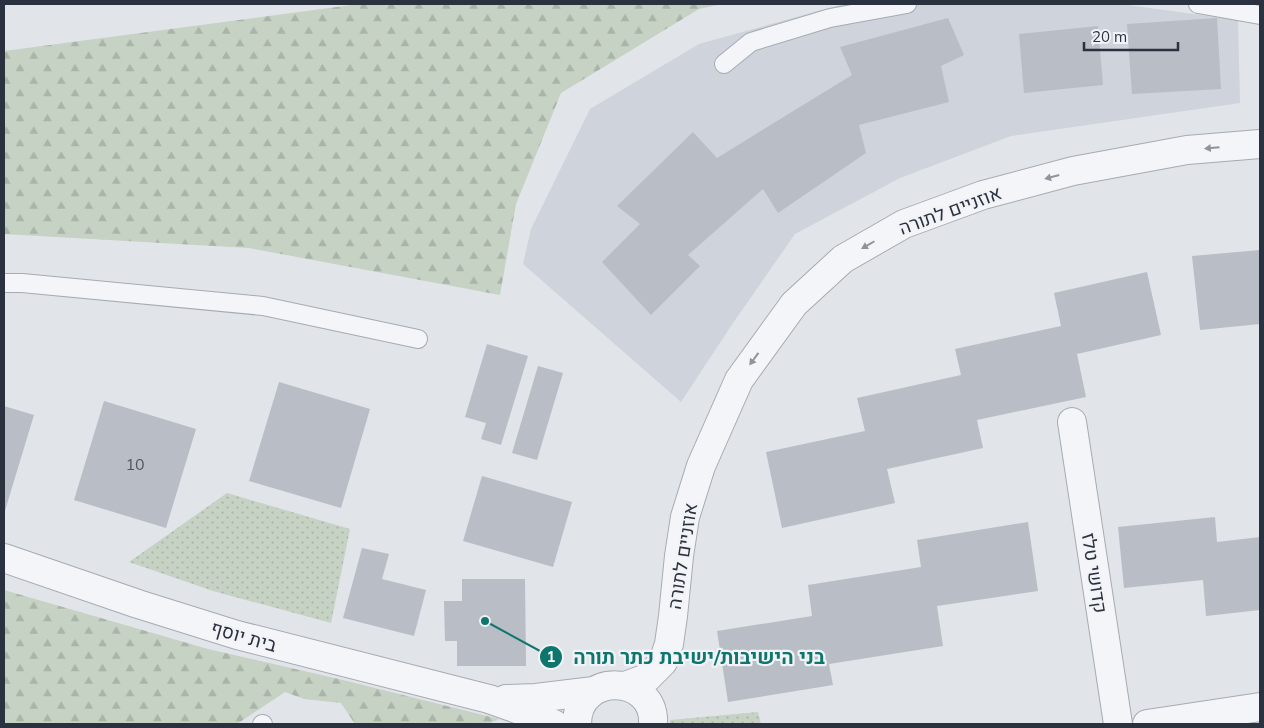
<svg xmlns="http://www.w3.org/2000/svg" width="1264" height="728" viewBox="0 0 1264 728" font-family="Mulish,Heebo,sans-serif">
	<style>
		.built { fill: #cfd3db }
		.grass { fill: url(#grass-dots) }
		.forest { fill: url(#forest-firs) }
		.building { fill: #b9bdc6 }
		.lines { fill: none; stroke-linecap: round; stroke-linejoin: round }
		.lane-casing { stroke: #a6abb3; stroke-width: 20 }
		.street-casing { stroke: #a6abb3; stroke-width: 30 }
		.lane { stroke: #f4f5f8; stroke-width: 18 }
		.street { stroke: #f4f5f8; stroke-width: 28 }
		.oneway { fill: #8f949c }
		.labels { text-anchor: middle; dominant-baseline: central; stroke-width: 4.5; stroke-linejoin: round; paint-order: stroke }
		.number-label { font-size: 16px; fill: #4e5562 }
		.street-label { font-size: 19px; fill: #2a3240; stroke: #f1f3f7 }
		.leader { fill: none; stroke: #0f766e; stroke-width: 2 }
		.callout-dot { fill: #0f766e; stroke: #f1f3f7; stroke-width: 2 }
		.mark-label { font-size: 15px; text-anchor: middle; font-weight: bold; fill: #fff }
		.callout-label { font-size: 20px; text-anchor: middle; font-weight: bold; fill: #0f766e; stroke: #f1f3f7; stroke-width: 4.5; stroke-linejoin: round; paint-order: stroke }
	</style>
	<defs>
		<pattern id="grass-dots" width="8" height="8" patternUnits="userSpaceOnUse" patternTransform="scale(1.25)"><rect width="8" height="8" fill="#c6d2c3"/><path d="M2 2h.1M6 6h.1" fill="none" stroke="#aab5a9" stroke-width="1.8" stroke-linecap="round"/></pattern>
		<pattern id="forest-firs" width="22" height="20" patternUnits="userSpaceOnUse" patternTransform="scale(1.25)"><rect width="22" height="20" fill="#c6d2c3"/><path d="M5 1l3.5 6h-7zM16 11l3.5 6h-7z" fill="#aab5a9"/></pattern>
	</defs>
	<rect width="100%" height="100%" fill="#e1e4e9"/>
	<path class="built" d="M844,4H1120L1238,20L1240,103L1011,136L900,178L795,234L733,323L681,402L523,264L531,229L590,109L699,44Z"/>
	<path class="grass" d="M227,493L350,529L331,623L213,591L129,562Z
		M758,712L761,724H670V720Z"/>
	<path class="forest" d="M359,4H722L699,9L561,93L516,204L500,295L249,248L4,234V51Z
		M4,590L208,649L343,680L499,719L488,724H355L341,703L304,699L285,692L237,724H4Z"/>
	<path class="building" d="M948,18L964,55L941,66L949,102L859,125L866,153L778,213L763,189L688,255L700,266L651,315L602,262L640,224L617,206L693,132L717,158L852,75L840,47Z
		M1217,18L1221,89L1132,94L1127,24Z
		M1098,26L1103,85L1024,93L1019,34Z
		M1260,250V324L1200,330L1192,256Z
		M1147,272L1161,335L1077,354L1086,397L977,420L983,448L887,469L895,503L782,528L766,452L865,431L857,398L961,375L955,349L1061,326L1054,293Z
		M487,344L528,356L501,445L481,439L486,423L465,417Z
		M538,366L563,373L537,460L512,453Z
		M279,382L370,409L341,508L249,481Z
		M104,401L196,429L166,528L74,500Z
		M4,406L34,415L4,514Z
		M482,476L572,502L553,567L463,541Z
		M1215,517L1217,542L1260,537V610L1206,616L1203,580L1124,588L1118,527Z
		M1028,522L1038,591L937,606L943,646L829,664L833,685L728,702L717,631L812,616L808,585L921,567L917,540Z
		M362,548L389,554L382,579L426,590L414,636L343,618Z
		M462,579H525L526,666H457V641H445L444,601H462Z"/>
	<g class="lines">
		<g class="lane-casing">
			<path id="lane" d="M1198,4L1260,15
				M724,64L751,42L830,18L907,4
				M4,283H22L263,306L418,339
				M262,724H263"/>
		</g>
		<g class="street-casing">
			<path id="street" d="M1072,422L1118,724
				M4,558L138,604L237,635L489,699L531,714L554,724
				M625,686L647,678L663,662L669,644L673,616L679,556L685,517L701,466L739,380L794,304L843,259L904,224L983,195L1073,171L1187,150L1260,144
				M506,699L536,698L594,691
				M577,724C577,671 656,674 653,724
				M1147,724L1260,707"/>
		</g>
		<use href="#lane" class="lane"/>
		<use href="#street" class="street"/>
	</g>
	<defs><path id="oneway-solid" d="M-6-.8H1V-3.2L6.5 0L1 3.2V.8H-6Z" transform="scale(1.25)"/></defs>
	<g class="oneway">
		<use href="#oneway-solid" transform="translate(1212 148) rotate(175)"/>
		<use href="#oneway-solid" transform="translate(1052 177) rotate(165)"/>
		<use href="#oneway-solid" transform="translate(868 245) rotate(150)"/>
		<use href="#oneway-solid" transform="translate(754 359) rotate(126)"/>
	</g>
	<g class="labels">
		<g class="number-label">
			<text x="135" y="464">10</text>
		</g>
		<g class="street-label">
			<text transform="translate(950 210) rotate(-20)">אוזניים לתורה</text>
			<text transform="translate(682 556) rotate(-81)">אוזניים לתורה</text>
			<text transform="translate(1095 573) rotate(81)">קדושי טלז</text>
			<text transform="translate(244 636) rotate(16)">בית יוסף</text>
		</g>
	</g>
	<path class="leader" d="M485 621L551 657"/>
	<g class="callout-dot">
		<circle cx="485" cy="621" r="5"/>
		<circle cx="551" cy="657" r="12"/>
	</g>
	<g class="mark-label">
		<text x="551" y="662">1</text>
	</g>
	<g class="callout-label">
		<text x="699" y="664">בני הישיבות/ישיבת כתר תורה</text>
	</g>
	<rect width="1264" height="728" fill="none" stroke="#2a3240" stroke-width="10"/>
	<path d="M1084 42v8h94v-8" fill="none" stroke="#2a3240" stroke-width="2.5"/>
	<text x="1092" y="42" font-size="15" fill="#2a3240" stroke="#f1f3f7" stroke-width="4" paint-order="stroke">20 m</text>
</svg>
